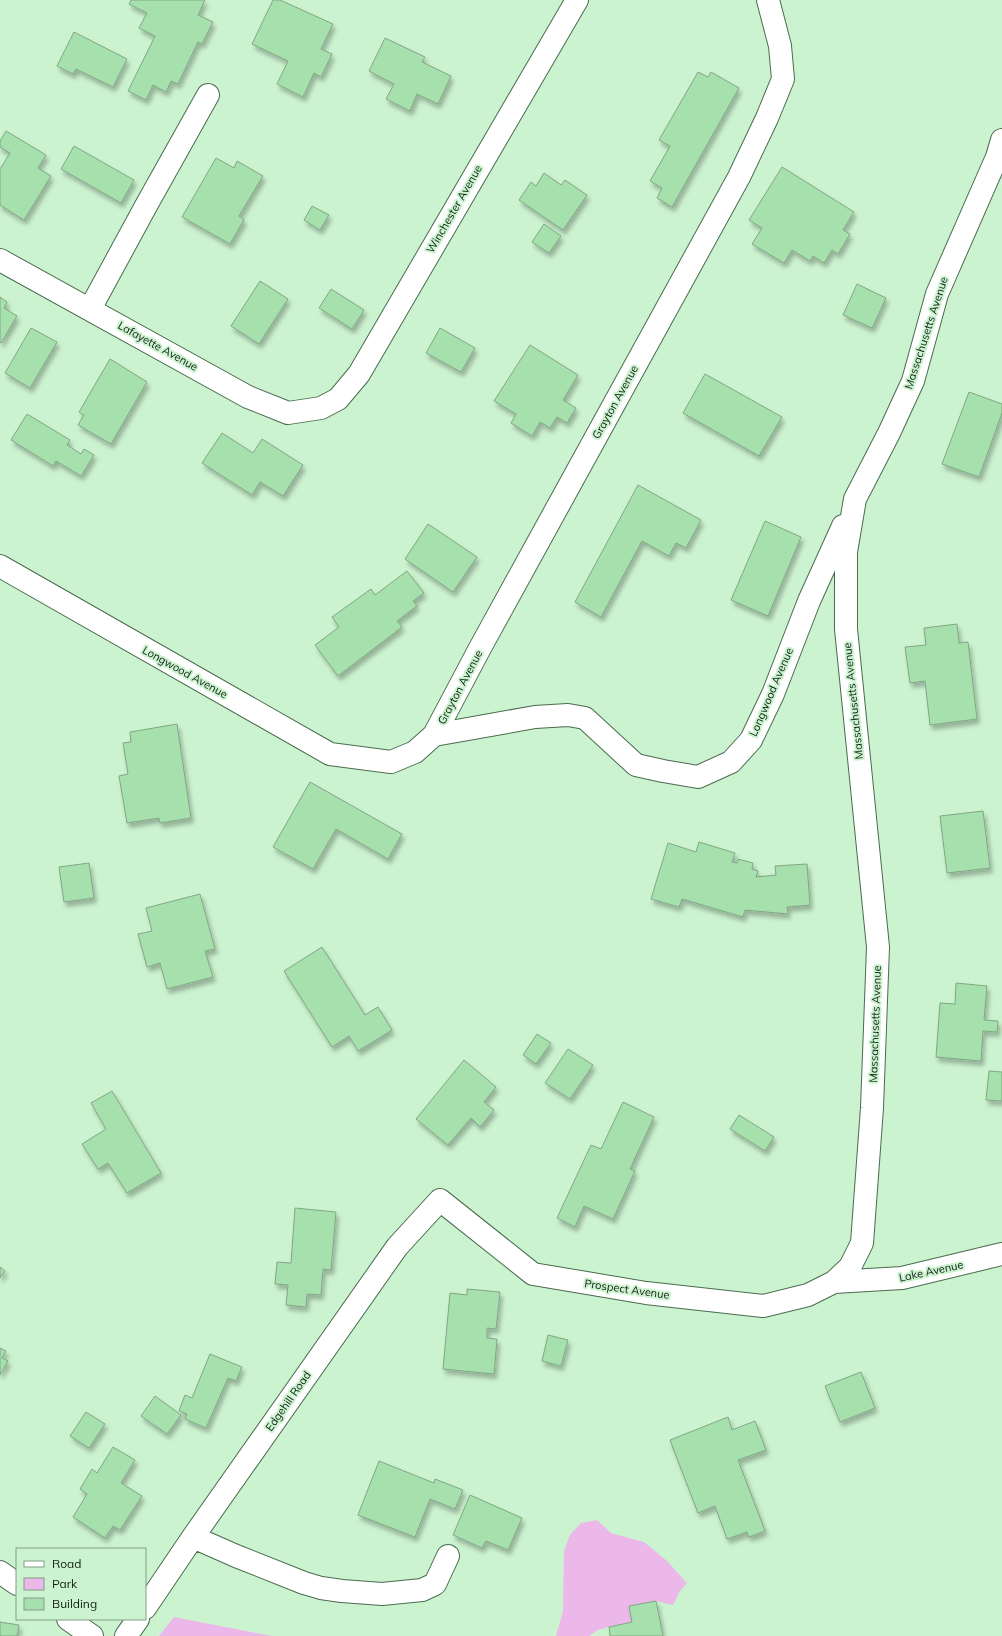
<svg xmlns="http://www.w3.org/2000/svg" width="1002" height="1636" viewBox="0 0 1002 1636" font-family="Mulish,sans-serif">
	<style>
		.green { fill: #ecb7e9 }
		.building { fill: #a6e0ad; stroke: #81a685; filter: url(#shadow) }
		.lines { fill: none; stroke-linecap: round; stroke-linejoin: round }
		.minor-casing { stroke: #496c4e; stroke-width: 24 }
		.minor { stroke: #fff; stroke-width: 22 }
		.labels { text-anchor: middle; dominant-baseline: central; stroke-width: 4; stroke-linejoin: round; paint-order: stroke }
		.street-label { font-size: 11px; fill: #111f13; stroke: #ccf3d0 }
	</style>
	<defs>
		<filter id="shadow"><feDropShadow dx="2.5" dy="4.5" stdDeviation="2" flood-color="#0004"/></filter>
	</defs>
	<rect width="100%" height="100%" fill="#ccf3d0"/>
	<path class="green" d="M597,1520L611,1533L644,1542L667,1561L687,1583L680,1591L673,1605L656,1601L630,1606L632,1622L609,1627L598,1630L589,1636H556L563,1611L564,1551L570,1535L581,1523Z
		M174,1617L272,1636H159Z"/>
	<path class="building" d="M131,0H205L198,15L213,22L202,44L198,42L178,84L171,81L166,92L153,85L146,100L128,91L155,36L139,28L147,13L129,4Z
		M273,0H280L333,24L321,49L332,54L321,77L314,73L303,97L277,84L288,61L252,44Z
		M74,32L127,59L113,87L76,69L73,74L57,66Z
		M385,38L425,57L422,62L451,76L438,104L417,94L410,111L386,99L394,84L369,71Z
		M698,72L708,77L711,72L739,88L672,207L657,198L662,188L650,181L670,146L659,140Z
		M6,131L46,155L38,168L51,176L24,220L0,205V169L10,153L0,147V141Z
		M74,146L134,180L121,203L61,169Z
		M216,158L234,168L237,161L263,176L239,216L244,220L230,244L182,217Z
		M782,167L854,212L843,230L850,234L838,254L832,250L824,263L813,256L810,261L792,250L784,263L752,244L762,228L749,220Z
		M544,173L561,185L565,180L587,195L563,230L519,200L531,182L536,186Z
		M312,206L329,215L320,230L304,220Z
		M544,224L561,236L549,253L532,242Z
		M260,281L288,299L259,344L231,326Z
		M857,284L886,298L872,328L843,315Z
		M331,289L364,310L352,329L319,308Z
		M0,297L7,302L4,308L17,316L1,343L0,342Z
		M31,328L57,342L30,388L5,373Z
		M440,328L475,348L461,372L426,353Z
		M530,345L578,375L563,400L576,408L567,423L557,417L550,428L540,422L532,436L511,423L516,414L494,401Z
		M110,359L147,382L111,444L78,425L84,415L79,412Z
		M705,374L782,417L759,456L683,413Z
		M969,392L1002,404V413L979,477L942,464Z
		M27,414L70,440L67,445L81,454L84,449L94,455L81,476L56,461L53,466L11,440Z
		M222,433L253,453L262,439L303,465L283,496L260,482L252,495L202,463Z
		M638,485L701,520L686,548L676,543L669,556L642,541L601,617L575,602Z
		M765,521L801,537L768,616L731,600Z
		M428,524L477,557L453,592L405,559Z
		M407,571L424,593L413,601L417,606L397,621L402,627L338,676L315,645L339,627L332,617L371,589L375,595Z
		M957,624L959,643L968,642L977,719L930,725L925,681L910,683L905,647L926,645L924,628Z
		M177,724L191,818L160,823L159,818L127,823L119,776L128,774L123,743L131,742L130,732Z
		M310,782L402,834L388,859L336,829L313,869L273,847Z
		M983,811L990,868L947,873L940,816Z
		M699,842L735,853L732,862L737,863L738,859L753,863L752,869L758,871L756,877L776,875L775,866L807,864L810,905L787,907L788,914L745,910L743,917L682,899L679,907L651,899L668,843L696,852Z
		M89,863L94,898L64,902L59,867Z
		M200,894L215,949L205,951L213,977L167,989L160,963L147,967L138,934L152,931L146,908Z
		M322,947L365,1015L378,1007L392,1030L358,1051L349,1036L332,1047L284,971Z
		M956,983L987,986L984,1020L998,1021L997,1032L983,1031L981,1061L936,1057L940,1003L955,1004Z
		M537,1034L551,1043L536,1064L523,1055Z
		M568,1049L593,1065L570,1099L545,1083Z
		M464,1060L496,1087L484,1102L494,1110L480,1127L471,1118L448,1145L416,1119Z
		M989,1071L1002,1072V1101L986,1100Z
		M112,1091L161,1173L127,1193L108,1163L98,1169L82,1144L106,1129L91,1103Z
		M623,1102L654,1117L630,1169L635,1171L613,1219L584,1206L575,1227L557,1218L591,1145L601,1149Z
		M739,1115L774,1137L765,1151L730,1129Z
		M295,1208L336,1212L331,1270L323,1269L321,1295L307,1294L306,1307L286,1305L288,1285L275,1284L277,1262L291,1263Z
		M0,1267L5,1271L0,1278Z
		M467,1289L500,1292L496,1329L487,1328V1338L497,1339L494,1374L443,1369L450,1293L467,1295Z
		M548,1335L568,1340L561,1366L542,1361Z
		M0,1348L6,1351L2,1358L8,1361L0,1375Z
		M210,1354L242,1367L236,1381L228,1378L206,1428L185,1419L187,1414L179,1411L185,1395L192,1398Z
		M861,1372L875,1408L840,1422L825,1386Z
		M155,1396L181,1415L167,1434L141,1416Z
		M86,1412L105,1424L89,1448L70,1436Z
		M728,1417L732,1430L755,1421L766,1450L738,1460L765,1531L749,1537L747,1532L727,1539L715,1506L698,1513L670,1440Z
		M113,1447L135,1460L121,1483L142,1496L120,1530L113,1526L105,1538L73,1517L87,1494L80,1489L92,1469L97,1473Z
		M379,1461L434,1483L435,1479L463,1490L455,1509L430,1499L415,1537L358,1515Z
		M470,1495L522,1518L508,1550L486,1541L482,1548L453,1535Z
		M656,1601L663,1636H610L609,1627L632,1622L629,1606Z
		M0,1622L19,1625L17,1636H0Z"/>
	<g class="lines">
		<g class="minor-casing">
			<path id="minor" d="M0,260L248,397L288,413L321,408L338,399L359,374L577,0
				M90,309L147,204L208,95
				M0,566L330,754L391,762L415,752L434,735L480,648L739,177L767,118L783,79L780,46L768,0
				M434,735L535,717L568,715L585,718L636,765L663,771L698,777L731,762L751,740L773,694L809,601L843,526
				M834,1282L902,1278L1002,1254
				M193,1537L236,1556L304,1583L321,1588L342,1591L382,1594L422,1590L435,1584L448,1556
				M0,1572L17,1584
				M145,1608L193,1537L397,1247L440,1200L533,1274L646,1293L763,1306L808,1295L834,1282L850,1267L862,1243L872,1108L878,947L846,629V552L855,499L889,433L913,381L937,294L997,157L1002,140
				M68,1619L92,1636
				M126,1636L138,1619"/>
		</g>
		<use href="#minor" class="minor"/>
	</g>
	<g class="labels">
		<g class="street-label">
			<text transform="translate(454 209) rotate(-60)">Winchester Avenue</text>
			<text transform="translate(926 333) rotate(-72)">Massachusetts Avenue</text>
			<text transform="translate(158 346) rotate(29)">Lafayette Avenue</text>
			<text transform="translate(615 402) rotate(-61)">Grayton Avenue</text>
			<text transform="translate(185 672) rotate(29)">Longwood Avenue</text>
			<text transform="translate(460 687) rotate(-62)">Grayton Avenue</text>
			<text transform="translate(771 692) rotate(-67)">Longwood Avenue</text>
			<text transform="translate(853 701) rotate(-96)">Massachusetts Avenue</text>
			<text transform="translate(875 1024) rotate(-88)">Massachusetts Avenue</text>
			<text transform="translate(931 1271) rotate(-12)">Lake Avenue</text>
			<text transform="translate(627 1289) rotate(8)">Prospect Avenue</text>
			<text transform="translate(288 1401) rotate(-55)">Edgehill Road</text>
		</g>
	</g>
	<rect x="16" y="1548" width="130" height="72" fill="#ccf3d0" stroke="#819e84"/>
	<rect x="24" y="1561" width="20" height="6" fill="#ffffff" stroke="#819e84"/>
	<text x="52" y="1568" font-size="12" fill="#111f13">Road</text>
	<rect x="24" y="1578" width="20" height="12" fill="#ecb7e9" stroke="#819e84"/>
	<text x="52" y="1588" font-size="12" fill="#111f13">Park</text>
	<rect x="24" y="1598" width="20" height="12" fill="#a6e0ad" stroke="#819e84"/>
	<text x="52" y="1608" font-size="12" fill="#111f13">Building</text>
</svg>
